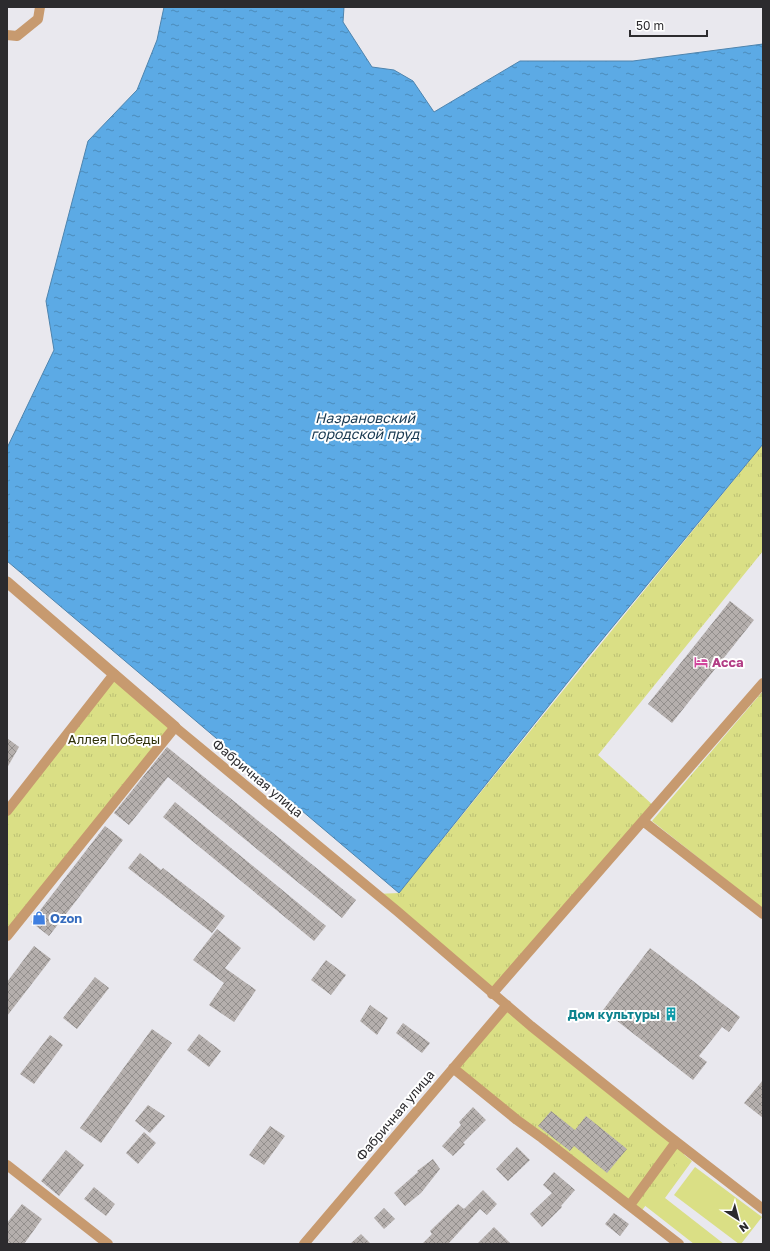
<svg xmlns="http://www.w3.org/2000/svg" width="770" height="1251" viewBox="0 0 770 1251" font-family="'Golos Text',sans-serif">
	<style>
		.green { fill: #dadf85 }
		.park { fill: url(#park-tufts) }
		.water { fill: url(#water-ripples); stroke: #4e84ae }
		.building { fill: url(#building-cross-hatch) }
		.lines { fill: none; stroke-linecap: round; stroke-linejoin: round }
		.minor { stroke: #c79a6f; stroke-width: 10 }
		.tertiary { stroke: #c79a6f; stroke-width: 11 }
		.labels { text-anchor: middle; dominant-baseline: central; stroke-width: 4; stroke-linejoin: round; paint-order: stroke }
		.hotel-label { font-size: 13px; font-weight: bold; fill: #b23c85; stroke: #fff; text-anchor: start }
		.park-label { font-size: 13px; fill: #2f3108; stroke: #fff }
		.street-label { font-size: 13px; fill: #2c2b2e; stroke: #fff }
		.shop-label { font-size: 13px; font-weight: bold; fill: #366cbe; stroke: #fff; text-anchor: start }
		.culture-label { font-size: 13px; font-weight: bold; fill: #0d838f; stroke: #fff; text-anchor: end }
		.water-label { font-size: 14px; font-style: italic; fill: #183951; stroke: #fff }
	</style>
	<defs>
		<pattern id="park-tufts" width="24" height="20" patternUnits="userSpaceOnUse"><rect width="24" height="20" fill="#dadf85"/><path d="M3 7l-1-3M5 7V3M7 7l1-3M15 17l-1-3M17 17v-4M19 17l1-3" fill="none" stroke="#bbc073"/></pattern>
		<pattern id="water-ripples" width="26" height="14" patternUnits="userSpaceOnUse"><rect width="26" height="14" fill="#5caae5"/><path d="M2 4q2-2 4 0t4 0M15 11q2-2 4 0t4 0" fill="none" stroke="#4c8bba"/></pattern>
		<pattern id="building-cross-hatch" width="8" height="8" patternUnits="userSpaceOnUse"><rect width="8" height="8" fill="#b5afad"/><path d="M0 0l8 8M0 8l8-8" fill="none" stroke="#938f8d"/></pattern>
	</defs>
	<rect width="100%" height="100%" fill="#e9e8ee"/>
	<path class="green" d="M677,1149L692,1161L665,1198L724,1244H694L639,1201Z
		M695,1167L762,1217L741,1244H739L674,1195Z"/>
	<path class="park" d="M763,444V551L598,755L655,807L492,994L376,894L399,893Z
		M114,674L175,727L7,936V811Z
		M763,691V909L652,821Z
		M507,1005L687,1150L640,1213L453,1068Z"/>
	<path class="water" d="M164,7H344L343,22L372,67L394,70L413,81L434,112L520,61H633L763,44V444L587,658L399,893L7,561V448L54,350L46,301L88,141L137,90L157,40Z"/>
	<path class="building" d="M730,601L754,620L672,723L648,704Z
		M7,738L19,747L7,768Z
		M167,747L356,900L342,918L168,777L129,825L114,813Z
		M175,802L326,926L314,941L163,817Z
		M105,826L123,840L49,936L31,922Z
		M140,853L161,870L163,868L225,916L212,933L128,868Z
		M217,929L241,948L225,968L256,990L234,1022L209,1005L224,983L193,960Z
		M34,946L51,959L7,1016V982Z
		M650,948L740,1017L729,1032L722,1027L699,1056L707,1062L693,1080L603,1010Z
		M326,960L346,975L331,995L311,980Z
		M95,977L109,988L77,1029L63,1018Z
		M370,1005L388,1018L377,1035L360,1021Z
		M403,1023L430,1043L422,1053L396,1033Z
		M152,1029L172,1043L101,1143L80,1128Z
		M199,1034L221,1051L209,1067L187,1050Z
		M50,1035L63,1045L34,1084L20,1074Z
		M763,1080V1118L744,1103Z
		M148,1105L165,1116L150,1133L135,1121Z
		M473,1107L486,1120L463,1143L465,1144L453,1156L442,1146L461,1125L459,1122Z
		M551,1111L575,1130L586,1116L627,1149L607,1173L574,1146L570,1151L538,1126Z
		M270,1126L285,1136L264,1165L249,1155Z
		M144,1132L156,1143L138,1164L126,1153Z
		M517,1147L530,1160L508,1181L496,1169Z
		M66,1150L84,1165L59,1196L41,1181Z
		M433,1159L440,1169L421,1193L405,1206L394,1193L418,1172L417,1171Z
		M554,1172L575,1190L561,1206L562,1207L542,1227L530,1214L552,1193L543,1185Z
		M94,1187L115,1204L106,1216L84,1199Z
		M483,1190L497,1204L487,1215L480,1209L448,1244H422L432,1234L430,1231L458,1204L464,1209Z
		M22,1204L42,1219L24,1244H7V1223Z
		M384,1208L395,1219L384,1229L374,1218Z
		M614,1213L629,1224L620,1236L605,1224Z
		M494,1227L511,1244H477Z
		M361,1234L371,1244H350Z"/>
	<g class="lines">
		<path class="minor" d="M7,35L17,36L38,19L40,7
			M7,811L114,674
			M643,821L763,914
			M7,936L175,727L397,911L531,1026L661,1130L763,1209
			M492,994L763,683
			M453,1068L517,1120L542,1138L679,1244
			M7,1165L108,1244
			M630,1205L676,1142
			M304,1244L507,1005"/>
		<path class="tertiary" d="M7,582L175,727"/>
	</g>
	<defs>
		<g id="hotel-bare" transform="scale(1.08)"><path d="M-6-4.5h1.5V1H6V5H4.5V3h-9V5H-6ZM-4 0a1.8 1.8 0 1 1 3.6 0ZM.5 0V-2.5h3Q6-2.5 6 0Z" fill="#d1479c" stroke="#fff" stroke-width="2.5" paint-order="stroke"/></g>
		<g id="shop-bare" transform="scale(1.08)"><path d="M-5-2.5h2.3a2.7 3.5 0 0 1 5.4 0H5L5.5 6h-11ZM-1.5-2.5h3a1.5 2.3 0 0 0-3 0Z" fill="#3f7fe0" stroke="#fff" stroke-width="2.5" paint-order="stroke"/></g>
		<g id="building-bare" transform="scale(1.08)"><path d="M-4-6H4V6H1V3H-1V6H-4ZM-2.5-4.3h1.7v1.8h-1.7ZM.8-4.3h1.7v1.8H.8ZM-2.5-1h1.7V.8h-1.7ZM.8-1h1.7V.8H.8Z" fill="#0f9aa8" stroke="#fff" stroke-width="2.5" paint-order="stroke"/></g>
	</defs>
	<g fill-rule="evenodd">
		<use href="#hotel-bare" x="701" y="662"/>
		<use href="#shop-bare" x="39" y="918"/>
		<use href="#building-bare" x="671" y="1014"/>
	</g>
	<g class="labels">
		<g class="hotel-label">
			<text x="712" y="662">Асса</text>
		</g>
		<g class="park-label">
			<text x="114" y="739">Аллея Победы</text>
		</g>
		<g class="street-label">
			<text transform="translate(258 778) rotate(40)">Фабричная улица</text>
			<text transform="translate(395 1115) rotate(-50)">Фабричная улица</text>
		</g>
		<g class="shop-label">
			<text x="50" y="918">Ozon</text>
		</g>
		<g class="culture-label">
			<text x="660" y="1014">Дом культуры</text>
		</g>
		<g class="water-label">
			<text x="365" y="417">Назрановский<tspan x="365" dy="16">городской пруд</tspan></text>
		</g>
	</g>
	<rect width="770" height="1251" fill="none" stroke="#2c2b2e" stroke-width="16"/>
	<g transform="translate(738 1219) rotate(144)" stroke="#ffffff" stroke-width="3" paint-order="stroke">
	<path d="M0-3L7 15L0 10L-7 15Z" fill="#2c2b2e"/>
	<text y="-6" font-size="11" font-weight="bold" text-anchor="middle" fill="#2c2b2e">N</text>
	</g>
	<path d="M630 30v6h77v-6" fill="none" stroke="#2c2b2e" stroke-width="2"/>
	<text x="636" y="30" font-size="12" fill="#2c2b2e" stroke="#ffffff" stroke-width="3" paint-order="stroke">50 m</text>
</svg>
